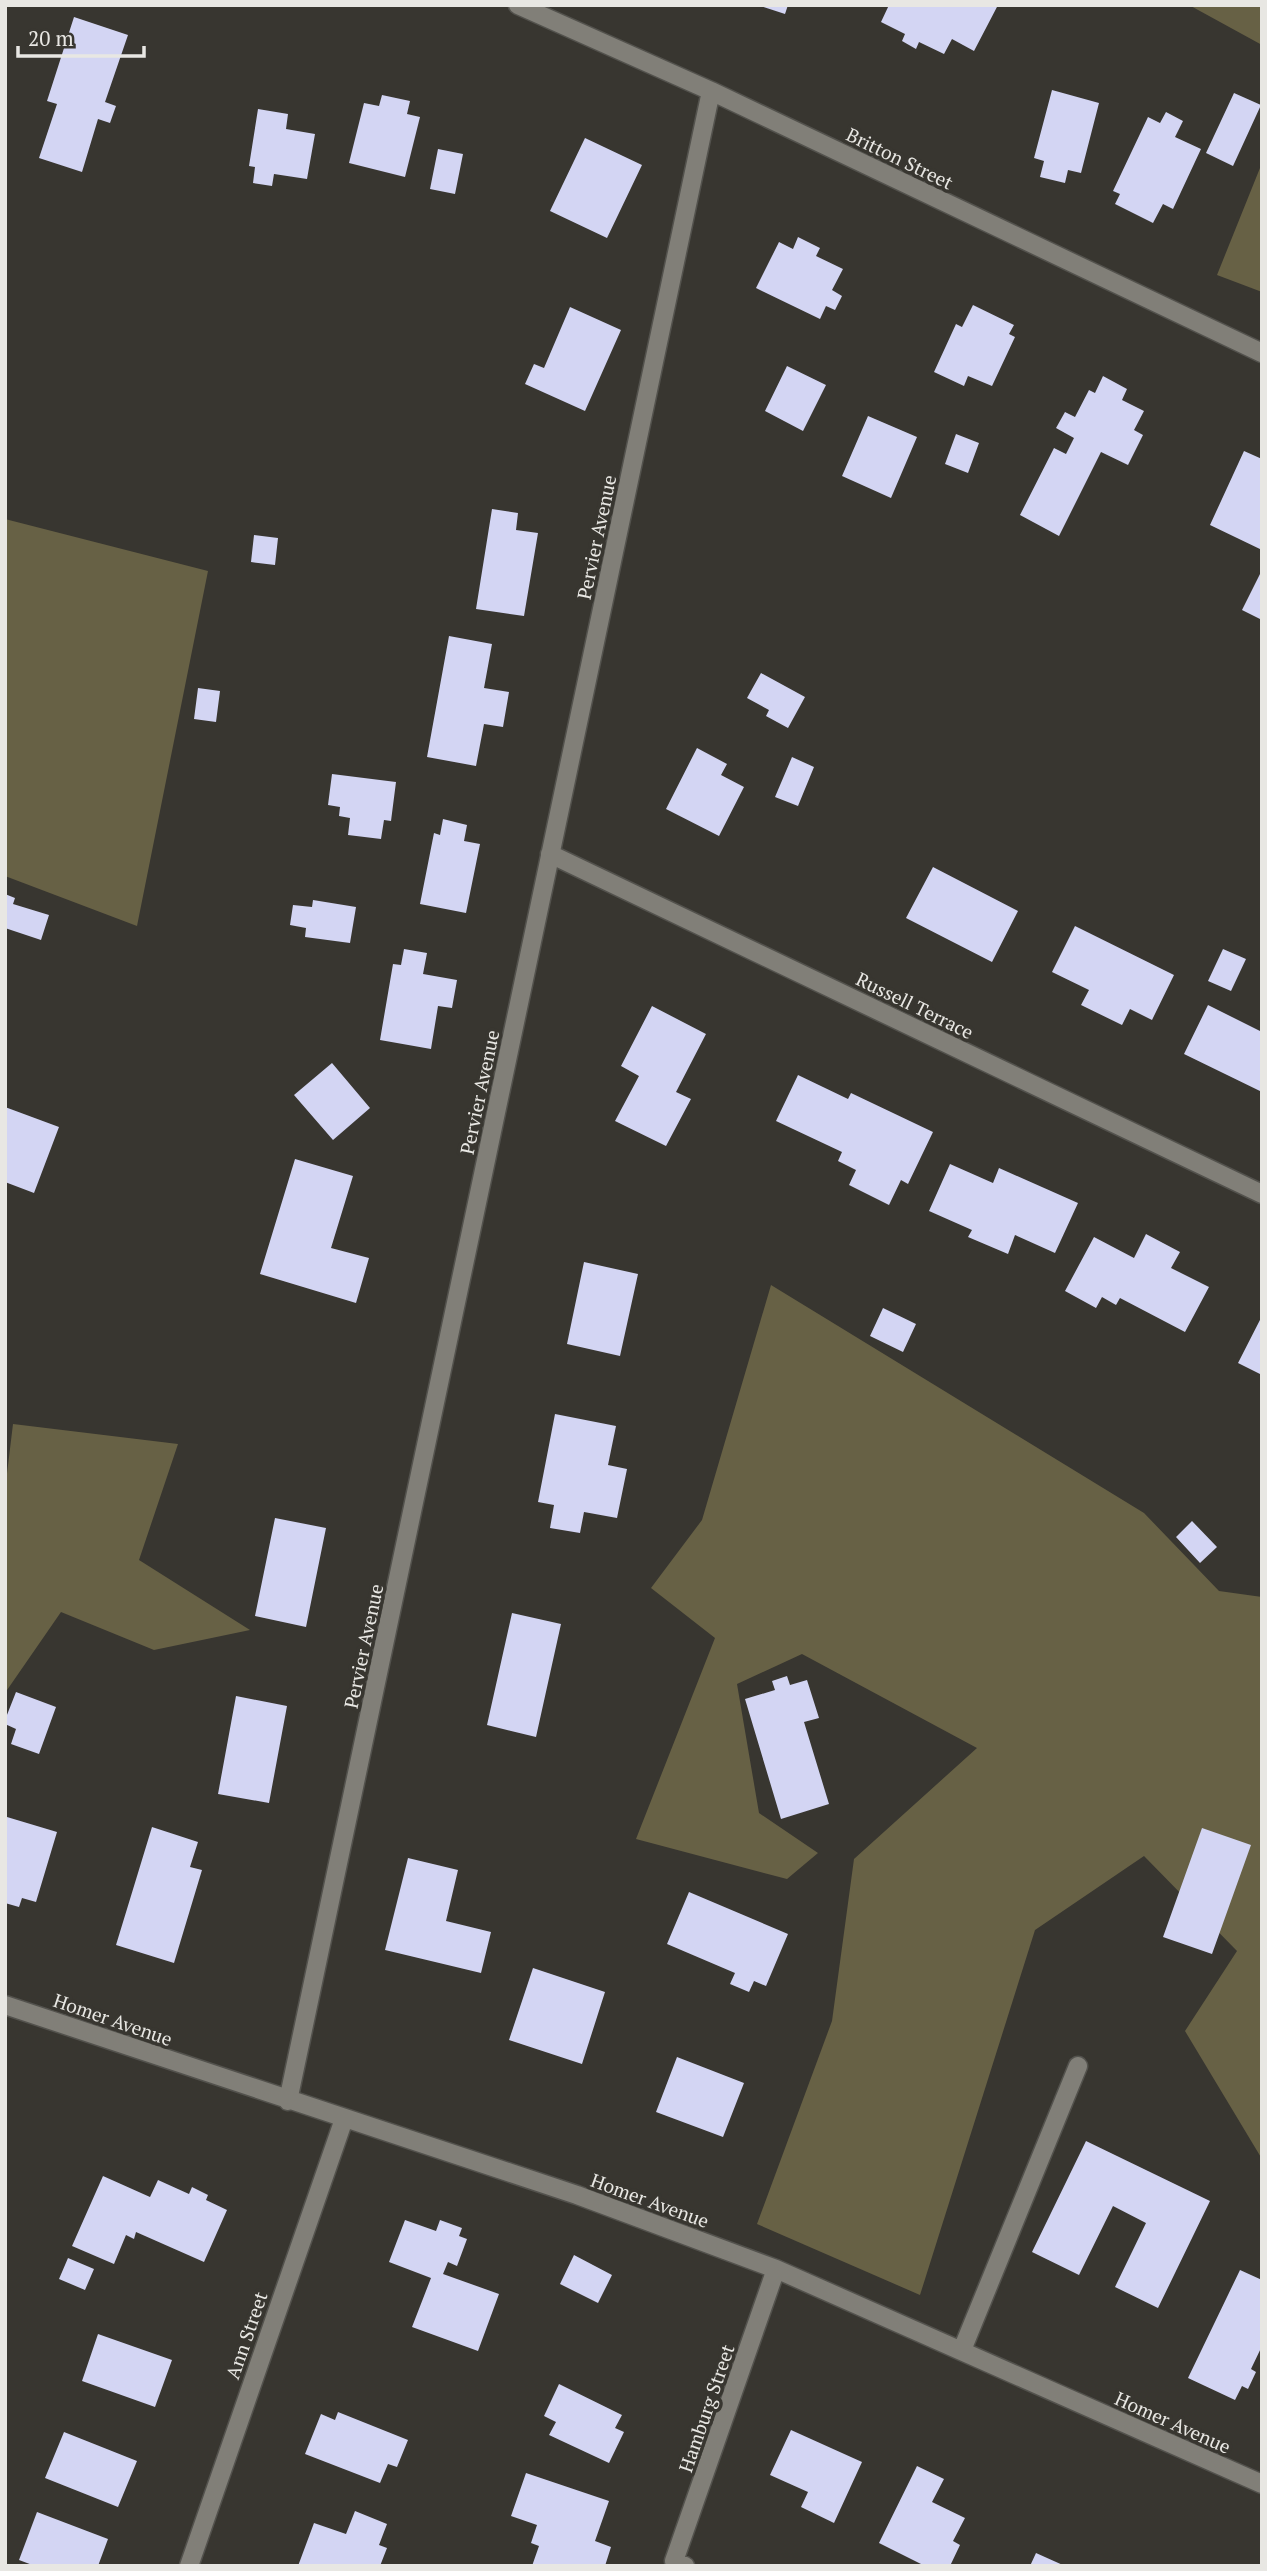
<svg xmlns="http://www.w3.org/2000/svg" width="1267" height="2571" viewBox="0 0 1267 2571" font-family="'PT Serif',serif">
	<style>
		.forest { fill: #676145 }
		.building { fill: #d3d5f3 }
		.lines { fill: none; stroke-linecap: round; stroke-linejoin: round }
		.minor-casing { stroke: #53524d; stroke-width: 21 }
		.minor { stroke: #817f78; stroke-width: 18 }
		.labels { text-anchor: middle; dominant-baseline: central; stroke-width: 7; stroke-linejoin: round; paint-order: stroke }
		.street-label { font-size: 19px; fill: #e8e7e3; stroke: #383630 }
	</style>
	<rect width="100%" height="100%" fill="#383630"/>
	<path class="forest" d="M1189,5H1262V45Z
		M1262,163V292L1217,275Z
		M5,519L208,571L137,926L5,876Z
		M771,1285L1144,1513L1219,1591L1262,1597V2159L1185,2031L1237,1951L1144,1856L1035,1930L920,2295L757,2224L832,2021L854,1859L977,1748L802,1654L737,1684L759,1813L818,1853L787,1879L636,1839L715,1638L651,1588L702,1520Z
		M13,1424L178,1444L139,1560L250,1630L154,1650L61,1612L5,1693V1490Z"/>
	<path class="building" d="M757,5H788L785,14Z
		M889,5H998L974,51L952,39L944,54L919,42L916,49L902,41L905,34L881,22Z
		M74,17L128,35L105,102L116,106L110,123L98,119L82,172L39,158L57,104L47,101Z
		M1052,90L1099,103L1081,173L1068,170L1065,183L1040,177L1044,161L1034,158Z
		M1234,93L1261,105L1233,166L1206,153Z
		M382,95L410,101L407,114L420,117L405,177L349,163L364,103L379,106Z
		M258,109L288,114L286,129L315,134L307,179L274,174L272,186L253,183L255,167L249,166Z
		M1166,112L1183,121L1175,137L1201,149L1173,209L1163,204L1153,223L1115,204L1120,194L1113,191L1148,117L1160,123Z
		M585,138L642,165L607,238L550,211Z
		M438,149L463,154L455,194L430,189Z
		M798,237L820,248L816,256L843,269L832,290L842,296L835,310L826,306L820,319L756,288L779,242L793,249Z
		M973,305L1014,325L1009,334L1015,337L992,386L968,376L964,386L934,372L956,324L962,327Z
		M570,307L621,330L585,411L525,384L534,364L544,368Z
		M787,366L826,385L803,431L765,411Z
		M1103,376L1127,389L1122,400L1144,411L1134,430L1143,435L1128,465L1101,452L1059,536L1020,515L1054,448L1066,454L1074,438L1056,428L1065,412L1075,417L1089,390L1095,393Z
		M868,416L917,437L891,498L842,476Z
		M956,434L979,443L968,473L945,464Z
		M1244,451L1262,459V550L1210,525Z
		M492,509L518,513L516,530L538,533L524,616L476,609Z
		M254,535L278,538L275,565L251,562Z
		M1262,570V620L1242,610Z
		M449,636L492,644L484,688L509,692L503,727L484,724L476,766L427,757Z
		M761,673L805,697L788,728L766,716L769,710L747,698Z
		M198,688L220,691L216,722L194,719Z
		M697,748L727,764L721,775L744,787L719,836L666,809Z
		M792,757L814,767L798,806L775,797Z
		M332,774L396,782L391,821L384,820L381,839L348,835L350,818L339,816L340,807L328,805Z
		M443,819L467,825L464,841L480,844L466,913L420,904L434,833L440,835Z
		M933,867L1018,911L992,962L906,918Z
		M5,894L15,898L13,904L49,915L41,940L5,928Z
		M313,900L356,907L350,943L305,937L306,928L290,925L293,905L312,907Z
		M1075,926L1174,975L1152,1020L1130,1009L1122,1025L1081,1005L1089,990L1052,972Z
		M404,949L427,953L423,974L457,980L452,1008L438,1006L431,1049L380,1040L393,964L401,965Z
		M1223,949L1246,959L1231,991L1208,981Z
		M1208,1005L1262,1032V1092L1184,1054Z
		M652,1006L706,1034L676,1092L691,1099L666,1146L615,1121L639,1076L621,1066Z
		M332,1063L370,1108L333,1140L294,1095Z
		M798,1075L848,1099L851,1093L933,1132L908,1184L901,1180L889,1205L849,1185L856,1170L838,1161L842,1152L776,1121Z
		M5,1107L59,1127L34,1193L5,1182Z
		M295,1159L353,1176L331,1248L369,1258L356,1303L260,1274Z
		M950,1164L993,1183L999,1168L1078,1203L1055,1253L1015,1235L1008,1254L968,1237L972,1230L929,1211Z
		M1146,1234L1180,1252L1171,1268L1209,1287L1185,1332L1120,1298L1116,1305L1102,1297L1096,1308L1065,1291L1094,1237L1134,1258Z
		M584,1262L638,1274L620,1356L567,1344Z
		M883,1308L916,1324L903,1352L870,1336Z
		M1262,1316V1375L1238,1363Z
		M555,1414L616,1426L608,1465L627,1469L617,1518L584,1512L580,1533L550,1528L554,1505L538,1502Z
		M275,1518L326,1528L306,1627L255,1616Z
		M1192,1521L1217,1547L1200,1563L1176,1537Z
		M512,1613L561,1624L536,1737L487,1725Z
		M787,1676L790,1685L807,1680L819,1718L804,1722L829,1804L781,1819L745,1699L775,1690L772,1681Z
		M16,1692L56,1707L39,1754L11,1744L16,1729L5,1724V1720Z
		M236,1696L287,1706L269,1803L218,1794Z
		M7,1817L57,1832L36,1902L22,1898L19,1907L5,1903Z
		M152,1827L198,1842L190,1867L202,1870L174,1963L116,1945Z
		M1202,1828L1251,1845L1212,1954L1163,1937Z
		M408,1858L458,1870L446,1921L491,1932L481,1973L385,1950Z
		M689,1892L788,1934L766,1986L754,1981L749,1992L730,1984L735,1973L667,1944Z
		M533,1968L605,1992L582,2064L509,2040Z
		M677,2057L744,2083L723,2137L656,2112Z
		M1086,2141L1210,2201L1158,2308L1115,2287L1146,2223L1113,2206L1079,2275L1032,2252Z
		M103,2176L150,2197L158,2180L189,2194L192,2187L208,2195L206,2200L227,2210L204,2262L136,2232L134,2239L126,2235L114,2264L72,2246Z
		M405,2220L436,2231L440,2220L462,2228L459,2236L467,2239L457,2266L448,2262L443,2274L499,2294L478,2351L412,2327L431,2278L389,2262Z
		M574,2255L612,2275L598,2303L560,2284Z
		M68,2258L94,2269L85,2290L59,2279Z
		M1240,2270L1262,2280V2346L1251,2369L1256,2372L1248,2389L1242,2386L1235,2400L1188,2378Z
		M98,2334L172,2360L155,2407L82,2381Z
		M559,2384L622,2415L615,2428L624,2432L609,2463L549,2435L556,2422L544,2416Z
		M338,2412L408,2440L397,2467L388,2464L380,2483L305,2454L321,2414L335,2420Z
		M791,2430L862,2462L834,2523L801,2507L808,2492L770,2475Z
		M64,2432L137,2461L118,2507L45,2478Z
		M917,2466L944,2479L932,2502L965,2518L953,2541L960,2545L950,2566H925L879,2543Z
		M526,2473L609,2501L595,2541L611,2547L605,2566H532L539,2546L531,2543L537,2525L511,2516Z
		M355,2511L387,2524L379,2545L387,2548L380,2566H298L314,2523L346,2534Z
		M37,2512L108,2539L98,2566H35L19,2560Z
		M1036,2553L1065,2566H1030Z"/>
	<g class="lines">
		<g class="minor-casing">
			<path id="minor" d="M518,5L711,91L1262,353
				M550,854L1262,1194
				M5,2005L577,2195L776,2269L1262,2484
				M288,2101L711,91
				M962,2350L1078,2066
				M189,2566L344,2119
				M685,2566L674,2561L776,2269"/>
		</g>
		<use href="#minor" class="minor"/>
	</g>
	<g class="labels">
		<g class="street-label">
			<text transform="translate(900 158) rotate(26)">Britton Street</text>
			<text transform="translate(596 537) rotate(-78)">Pervier Avenue</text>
			<text transform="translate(915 1005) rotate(26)">Russell Terrace</text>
			<text transform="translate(479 1092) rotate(-78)">Pervier Avenue</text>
			<text transform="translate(363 1646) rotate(-78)">Pervier Avenue</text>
			<text transform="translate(113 2019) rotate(19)">Homer Avenue</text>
			<text transform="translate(650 2200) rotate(20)">Homer Avenue</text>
			<text transform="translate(246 2335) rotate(-71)">Ann Street</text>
			<text transform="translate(706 2408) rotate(-71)">Hamburg Street</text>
			<text transform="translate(1173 2422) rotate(24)">Homer Avenue</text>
		</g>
	</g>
	<rect width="1267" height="2571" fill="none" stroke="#e8e7e3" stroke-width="14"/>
	<path d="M18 46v10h126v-10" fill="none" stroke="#e8e7e3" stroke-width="3.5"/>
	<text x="28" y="46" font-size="21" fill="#e8e7e3" stroke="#383630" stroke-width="5" paint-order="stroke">20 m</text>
</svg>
